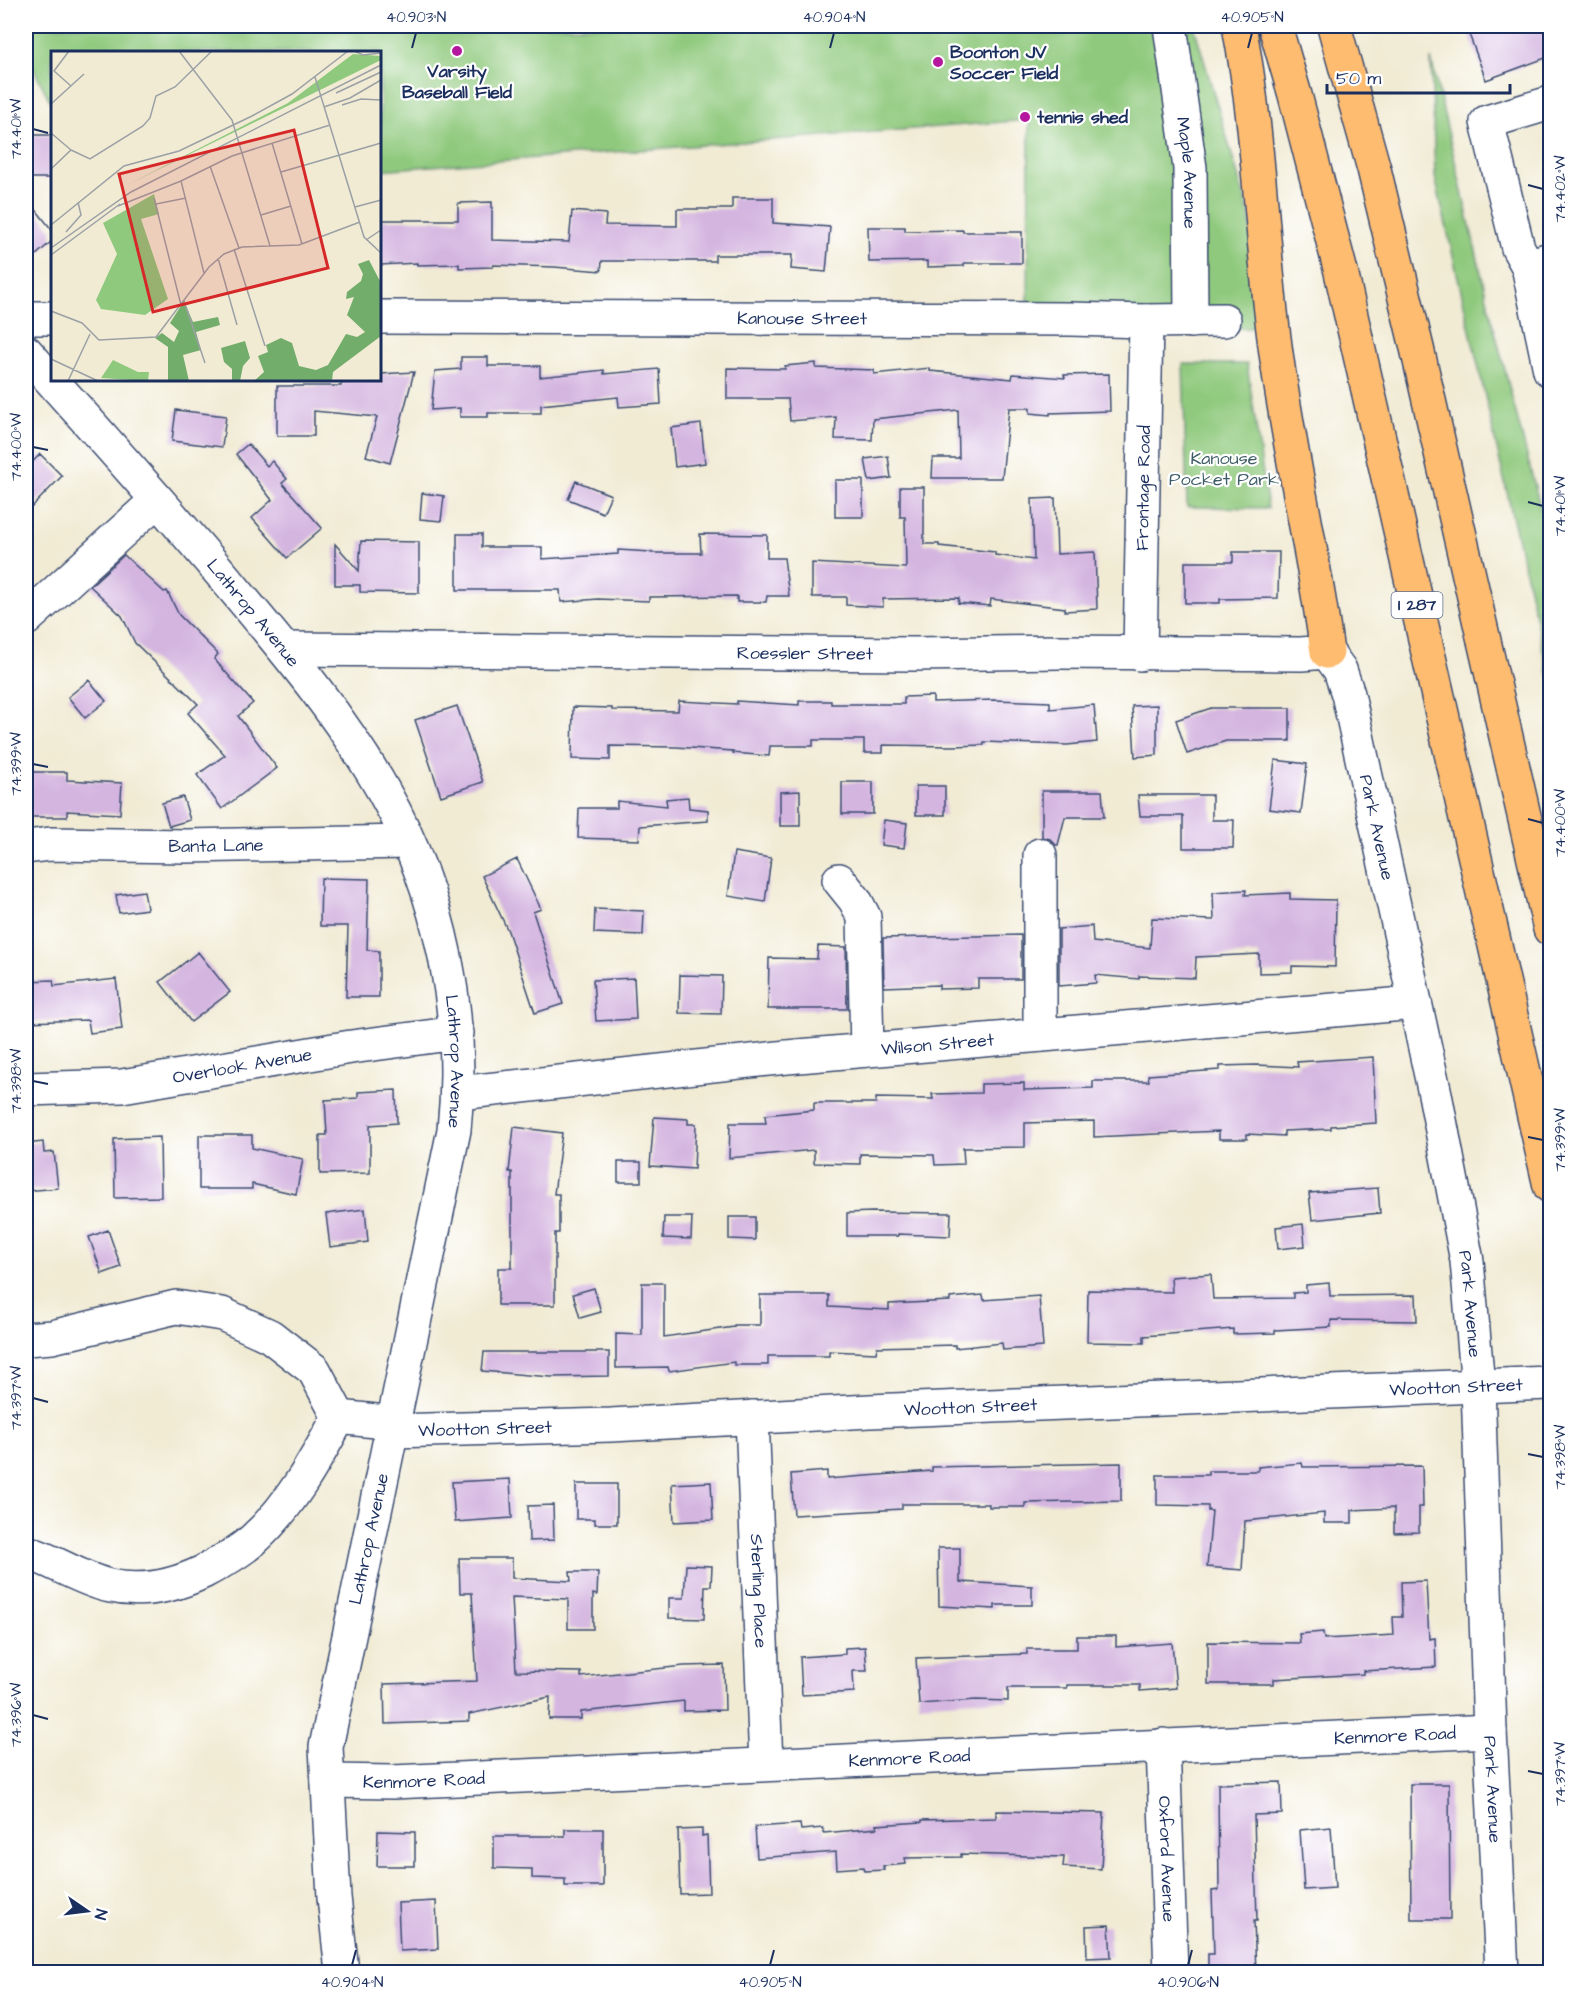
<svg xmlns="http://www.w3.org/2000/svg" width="1576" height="1998" viewBox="0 0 1576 1998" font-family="'Architects Daughter',sans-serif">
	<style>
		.green { fill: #8fc97d; stroke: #557c6e; stroke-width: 1.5 }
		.building { fill: #d4b5e0 }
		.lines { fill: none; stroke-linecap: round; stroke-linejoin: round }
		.minor-casing { stroke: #3b4b70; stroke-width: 36 }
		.highway-casing { stroke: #3b4b70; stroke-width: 36 }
		.minor { stroke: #fff; stroke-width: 33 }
		.highway { stroke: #febc70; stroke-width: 33 }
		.ticks { fill: none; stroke: #1b2f5e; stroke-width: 2 }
		.poi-dot { fill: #b5179e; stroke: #fff; stroke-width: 2 }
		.labels { text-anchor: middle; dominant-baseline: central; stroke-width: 4.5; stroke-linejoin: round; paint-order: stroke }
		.shield { fill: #fff; stroke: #5f6d8e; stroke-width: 1.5 }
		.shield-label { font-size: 16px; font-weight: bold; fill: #1b2f5e }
		.poi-label { font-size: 18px; font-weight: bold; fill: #1b2f5e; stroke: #fff; text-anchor: start }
		.street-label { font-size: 18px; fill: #1b2f5e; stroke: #fff }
		.park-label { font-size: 18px; fill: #3e5d67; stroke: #fff }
		.inset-road { fill: none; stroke: #9ba0a5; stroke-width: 1.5 }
		.view { fill: #d62828; fill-opacity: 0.15; stroke: #d62828; stroke-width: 3 }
		.inset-edge { fill: none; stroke: #1b2f5e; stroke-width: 3 }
		.neatline { fill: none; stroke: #1b2f5e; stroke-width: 2 }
		.ticks-label { font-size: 15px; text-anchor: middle; fill: #1b2f5e }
	</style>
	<rect width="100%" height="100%" fill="#fff"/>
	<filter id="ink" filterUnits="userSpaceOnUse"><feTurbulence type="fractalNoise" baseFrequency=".0167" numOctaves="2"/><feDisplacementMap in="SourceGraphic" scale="12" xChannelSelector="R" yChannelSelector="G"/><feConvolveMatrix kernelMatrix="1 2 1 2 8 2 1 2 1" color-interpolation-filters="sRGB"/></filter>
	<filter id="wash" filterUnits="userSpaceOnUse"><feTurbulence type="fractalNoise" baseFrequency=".008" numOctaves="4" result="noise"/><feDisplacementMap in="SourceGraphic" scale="24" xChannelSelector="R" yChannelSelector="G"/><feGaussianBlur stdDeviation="1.35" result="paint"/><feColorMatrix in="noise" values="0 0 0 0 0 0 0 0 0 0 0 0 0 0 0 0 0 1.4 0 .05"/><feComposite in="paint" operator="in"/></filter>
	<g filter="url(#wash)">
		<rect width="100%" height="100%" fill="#f1ebd4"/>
		<path class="green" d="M26,26H1194L1249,213L1263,328L1028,329L1029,120L380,170V52H52V105L26,54Z
			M1431,59L1493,324L1550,545V681L1435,177Z
			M1183,364H1247L1268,508L1187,507Z"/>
		<g id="blocks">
			<path class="building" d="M1466,26H1551V56L1486,80Z
				M26,135H52V178H26Z
				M26,197L52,230V241L26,264Z
				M732,198H773V223L830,227L826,272L791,269L792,255H715V261H602L601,271L554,267L493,265V267L459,268V264L417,265V263L380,265V220H458V203L492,202V240L569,242L572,211L606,214L605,225L677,226V209H732Z
				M868,227H905V231L963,230V232H1022V263H964V266L927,267V261L869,262Z
				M461,357H488V366H540V377L604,370V374L659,369L661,404L619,407L618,397L541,405V413H488V417H460V408L431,410L435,371L461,369Z
				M816,363V368L874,370V374L930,368V371L1012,379L1013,374L1065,378L1064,375L1109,374L1110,411L1050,413V415L1030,413V408H1009L1002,478H932L933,458H959L958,410L873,419L872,440L835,439L836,417L790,421L788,399H727V368L785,369V366Z
				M414,372L390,463L366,456L377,417L314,411V436H277V386H341L342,380H380V374Z
				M176,410L226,416L222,447L172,441Z
				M701,424L705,463L675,467L671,428Z
				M248,444L267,466L272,461L287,479L282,483L322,528L287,558L252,518L272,500L236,454Z
				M40,454L62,476L26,513V469Z
				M888,456L891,478L869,481L865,459Z
				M835,480H863V517H835Z
				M576,481L611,495L603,513L568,499Z
				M900,487H924V544H939V546L995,552V555L1034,560L1032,499L1055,498L1057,554L1095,552L1097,609L1065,611V608L991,599L990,606L958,603L959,598L883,599V607L846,605V597H812V563L906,568L905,517H900Z
				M422,493L444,496L441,521L420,519Z
				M457,534H482V547H542V559L618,554V550L651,552V553H701L700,534L767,535V558H784L789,596H767L766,602H737V596L649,597V601L598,599L561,602L560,590H457Z
				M361,541L419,542V593L360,592V585H335V544L359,571Z
				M1233,552H1279L1278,598L1220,599V603H1185V562H1233Z
				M124,555L164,592L167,591L179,615L218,654L214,659L253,703L238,716L277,768L222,809L197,775L225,755L188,713L198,704L135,643L122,616L90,586Z
				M89,680L106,701L85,718L68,697Z
				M933,696V702L993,700L1050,702V709L1094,705L1097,742L1067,745L984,742V745L953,746L883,745V753H864V740H813V746H770L769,756L733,753V751L676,747L610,746V760L572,759L573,707L612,708V710L678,711L679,701L737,704V701L799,705V701H831V704H904V697Z
				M1157,705V755L1135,757L1132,706Z
				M457,706L483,782L441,796L415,720Z
				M1211,708H1290V741H1226L1187,754L1176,720Z
				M1275,760L1307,764L1301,813L1269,809Z
				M29,772H67V780L122,783L120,814L67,811V817H29Z
				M842,782H873V814H842Z
				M916,786H945V815H916Z
				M800,791V826H780V792Z
				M1042,791H1102L1104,817H1065L1058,845H1056L1050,839L1042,837Z
				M1138,795H1212V820H1234L1233,848H1183V816H1140Z
				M183,797L190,820L169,826L162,803Z
				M688,797L689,808L708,810V821L640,826L639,840L578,838L579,808H617V801L667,806L666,799Z
				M884,820L907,823L904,848L881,845Z
				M734,852L771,858L765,902L728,896Z
				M517,859L541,909L533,912L563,1004L535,1013L508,931L482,876Z
				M321,878L369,879L367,950L379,951V997H346L348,926H320Z
				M1246,890L1245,895L1290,893V899L1336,900L1335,967L1292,966V972L1259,973V954L1196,957L1195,978L1139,976V979L1095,975L1096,983L1059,986V929L1092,926L1093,942L1150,948L1152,918L1214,920L1213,892Z
				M144,891L147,909L119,913L116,895Z
				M595,909L644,911L643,935L594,933Z
				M1021,935V979H978V988L939,989V985L884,987L883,938Z
				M818,946L846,947L847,1009H768L769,958L817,959Z
				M198,952L230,992L191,1022L160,982Z
				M680,975L722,976L721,1014L679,1013Z
				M634,978L636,1019L596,1021L593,980Z
				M116,979L122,1029L90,1033L88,1020L26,1022V981L53,980L54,986Z
				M1373,1057L1376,1123L1331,1126V1129L1284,1131V1136L1247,1134V1139H1219V1131L1094,1137V1121L1025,1123V1147L963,1148L964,1164L935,1165L934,1155L860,1154V1164L814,1163V1150L729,1158L730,1123H766L765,1115L814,1110V1103H876V1098L933,1099L932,1094L981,1093V1084L1024,1083V1090L1093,1088V1081H1149L1148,1075L1220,1070V1066L1256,1065L1298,1067L1297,1062Z
				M396,1090L397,1123L370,1125V1173L320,1174V1135H327L325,1100L358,1098V1092Z
				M654,1117L688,1119V1124H696L694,1169L650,1166Z
				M514,1127L562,1133L554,1194H559V1233H555V1305H498V1268H512V1172H509Z
				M199,1135H252V1148L303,1159L296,1194L252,1184V1189H199Z
				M160,1137L161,1197L115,1198L114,1139Z
				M43,1142L44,1153L54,1152L58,1188L26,1191V1144Z
				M618,1162H641V1182H618Z
				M1378,1188L1380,1213L1312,1220L1309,1193Z
				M365,1209L368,1242L330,1247L326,1214Z
				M872,1212L951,1213L950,1236L898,1234V1236H847V1213Z
				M664,1217H692L691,1239L663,1238Z
				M729,1217H755V1240L729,1239Z
				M1303,1224L1305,1246L1278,1249L1276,1227Z
				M108,1230L121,1267L102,1274L89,1237Z
				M1211,1274L1213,1299L1293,1298V1293L1306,1292V1285L1329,1283L1330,1296L1416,1295L1417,1321L1331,1320V1327L1275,1330V1333L1233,1334V1329L1144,1336V1343L1087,1342L1088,1290L1172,1292L1171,1277Z
				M642,1283H664V1337L734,1327V1325H760V1295H829V1307L889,1310V1304L950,1301V1298L983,1295L984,1300L1039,1296L1043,1347L1003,1350L1002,1343L955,1348V1345L877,1347L876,1353L829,1351V1356H768V1365H734V1362L669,1371L668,1367L616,1368V1334L642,1335Z
				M594,1288L601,1312L580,1318L573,1294Z
				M484,1352H609V1376L551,1377L482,1371Z
				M1121,1463V1501L1025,1503V1507H989V1504H902V1509L794,1515L791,1474L827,1471V1479L932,1471V1467Z
				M1302,1463L1303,1467L1422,1466L1423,1507H1419V1532L1394,1533V1508L1352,1510V1523H1324V1513L1245,1521L1242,1570L1207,1567L1212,1511H1208V1506L1157,1505V1475H1208V1471H1258V1467Z
				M510,1479L512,1518L455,1522L452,1482Z
				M711,1482L713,1520L674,1522L672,1484Z
				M576,1484H617V1524H595V1519H576Z
				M553,1505L554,1540L529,1541L528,1506Z
				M938,1548H960V1582L1032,1586V1605H995V1609L939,1606Z
				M459,1558H512V1578L571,1581L570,1572H598L597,1595L593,1594V1629H568V1599L512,1597L516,1671L581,1672V1677L684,1666L724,1665L725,1710L684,1711V1701L581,1712V1719H549L550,1697L469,1714V1721L385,1724L384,1684L477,1681L472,1593H460Z
				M686,1565L712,1566L711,1586H705L704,1619L669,1618V1598H684Z
				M1426,1581L1429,1639L1435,1638L1436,1667L1363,1671V1674L1274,1679V1684H1208V1642L1300,1643L1299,1634L1323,1632L1324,1639L1394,1635L1393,1617H1402L1401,1582Z
				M1077,1636H1116V1647L1172,1643L1176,1688L1140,1691V1685H1067V1688H1008V1701L976,1700L919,1704L916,1658L1027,1654V1649H1077Z
				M865,1647L867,1671H853L854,1692L802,1695L800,1657L845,1654V1648Z
				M1281,1782L1282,1814L1254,1815L1257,1921H1254L1256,1972H1208V1954H1214L1212,1891L1219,1890L1218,1784Z
				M1410,1784H1449L1450,1919H1411Z
				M996,1811L1104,1813L1101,1869L1063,1867L1064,1857L961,1854V1857L905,1858L906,1864L883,1866L884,1870L864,1871L863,1867L837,1869L836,1852L757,1858L755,1827L800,1824L801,1830L823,1828L824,1833L877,1828L876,1825L922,1822V1820L996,1818Z
				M1331,1827L1335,1888L1304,1890L1300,1830Z
				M565,1829H603V1886H565V1879L532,1878V1869L494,1868V1836H565Z
				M702,1829V1836L707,1835L709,1893L680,1894L678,1830Z
				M378,1831L415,1832V1866H377Z
				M436,1901L438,1949L400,1951L398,1903Z
				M1109,1925L1111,1957L1087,1958L1086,1926Z"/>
		</g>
	</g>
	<g filter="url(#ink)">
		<use href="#blocks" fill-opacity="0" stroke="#3b4b70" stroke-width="1.5"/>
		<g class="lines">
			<g class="minor-casing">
				<g id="minor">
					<path id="s1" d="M1170,26L1190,168L1191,321"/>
					<path d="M1550,259L1528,266L1550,370"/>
					<path d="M1528,266L1518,248L1487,122L1550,103"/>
					<path id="s2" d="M380,317L1070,319L1146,321L1224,320"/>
					<path d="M26,318H52"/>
					<path id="s3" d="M26,352C97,432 170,512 239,595C291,657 344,721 384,792C441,893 466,1016 454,1130L326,1747L334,1897L342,1972"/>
					<path d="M26,619L157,500"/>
					<path id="s4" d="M285,649L913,654L1059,652L1301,654L1327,652L1340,670L1348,694L1435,1094L1467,1261L1478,1387L1490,1731L1502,1972"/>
					<path id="s5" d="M1140,654L1146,321"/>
					<path id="s6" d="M26,847L50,844L186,846L408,842"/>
					<path d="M1040,855V1035"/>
					<path d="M839,880L855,900L864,917L867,1050"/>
					<path id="s7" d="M26,1089L122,1086L351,1047L457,1033"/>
					<path id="s8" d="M458,1093L787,1057L1415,1003"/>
					<path d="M26,1339L52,1337L176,1307L222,1314L270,1336L314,1370L339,1417C315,1461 290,1507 253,1540C238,1553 220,1563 203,1572C174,1586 142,1593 110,1586C80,1579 55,1561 26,1552"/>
					<path d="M339,1417L394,1423"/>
					<path id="s9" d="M752,1417L766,1764"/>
					<path id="s10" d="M392,1431L611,1425L870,1411L1550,1383"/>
					<path id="s11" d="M1163,1745L1171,1972"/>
					<path id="s12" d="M328,1781L393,1782L1490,1731"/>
				</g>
			</g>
			<g class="highway-casing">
				<path id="highway" d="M1239,26C1259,128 1261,234 1274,338C1287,443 1313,547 1327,652
					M1275,26L1295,95L1341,272L1550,1186
					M1334,26L1374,169L1417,348L1550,929"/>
			</g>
			<use href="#minor" class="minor"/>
			<use href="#highway" class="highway"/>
		</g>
	</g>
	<path class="ticks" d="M412,48L416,33M830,48L834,33M1248,48L1252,33M33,129L48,133M1528,185L1543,189M33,447L48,450M1528,502L1543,506M33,764L48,767M1528,819L1543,823M33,1081L48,1084M1528,1137L1543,1140M33,1398L48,1402M1528,1454L1543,1457M33,1715L48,1719M1528,1771L1543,1774M352,1965L356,1950M770,1965L774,1950M1188,1965L1192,1950"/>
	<g class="poi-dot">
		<circle cx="457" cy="51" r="6"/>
		<circle cx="938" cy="62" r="6"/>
		<circle cx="1025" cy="117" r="6"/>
	</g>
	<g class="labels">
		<rect class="shield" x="1391.5" y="592" width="51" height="26" rx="4.5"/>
		<g class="shield-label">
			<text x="1417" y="605">I 287</text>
		</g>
		<g class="poi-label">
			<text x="950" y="52">Boonton JV<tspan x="950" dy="21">Soccer Field</tspan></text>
			<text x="457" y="71" text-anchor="middle">Varsity<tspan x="457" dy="21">Baseball Field</tspan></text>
			<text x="1037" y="117">tennis shed</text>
		</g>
		<g class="street-label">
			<text stroke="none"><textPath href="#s1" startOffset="148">Maple Avenue</textPath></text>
			<text stroke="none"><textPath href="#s2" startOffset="422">Kanouse Street</textPath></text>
			<text stroke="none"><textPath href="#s5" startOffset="166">Frontage Road</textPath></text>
			<text stroke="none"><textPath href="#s3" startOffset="346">Lathrop Avenue</textPath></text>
			<text stroke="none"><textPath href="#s4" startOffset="520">Roessler Street</textPath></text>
			<text stroke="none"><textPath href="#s4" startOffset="1226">Park Avenue</textPath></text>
			<text stroke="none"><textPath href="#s6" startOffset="190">Banta Lane</textPath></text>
			<text stroke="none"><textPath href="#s8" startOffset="482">Wilson Street</textPath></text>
			<text stroke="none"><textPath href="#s3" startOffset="850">Lathrop Avenue</textPath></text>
			<text stroke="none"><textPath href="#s7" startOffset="218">Overlook Avenue</textPath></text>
			<text stroke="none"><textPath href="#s4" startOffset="1712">Park Avenue</textPath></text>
			<text stroke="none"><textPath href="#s10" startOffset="1065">Wootton Street</textPath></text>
			<text stroke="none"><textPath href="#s10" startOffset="579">Wootton Street</textPath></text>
			<text stroke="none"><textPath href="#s10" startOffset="93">Wootton Street</textPath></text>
			<text transform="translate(369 1539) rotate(-78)">Lathrop Avenue</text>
			<text stroke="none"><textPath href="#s9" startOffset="174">Sterling Place</textPath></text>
			<text stroke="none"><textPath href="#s12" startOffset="1068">Kenmore Road</textPath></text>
			<text stroke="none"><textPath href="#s12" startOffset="582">Kenmore Road</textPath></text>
			<text stroke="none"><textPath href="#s12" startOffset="96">Kenmore Road</textPath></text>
			<text stroke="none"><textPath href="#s4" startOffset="2198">Park Avenue</textPath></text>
			<text stroke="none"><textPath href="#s11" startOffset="114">Oxford Avenue</textPath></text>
		</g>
		<g class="park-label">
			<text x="1224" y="458">Kanouse<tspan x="1224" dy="21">Pocket Park</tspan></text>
		</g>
	</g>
	<g transform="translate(51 51)">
		<rect width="330" height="330" fill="#f1ebd4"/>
		<path d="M302,3L330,5V9L76,134L237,52ZM103,143L108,163L90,168L117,248L94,264L50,258L45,249L66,203L52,172ZM62,309L87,321H98L97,330L50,327Z" fill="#8fc97d"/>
		<path d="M318,209L330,232V285L282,321L281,330H203L213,321L207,305L217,301L215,294L230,287L241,292L248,315L265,319L277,314L295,283L306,286L314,281L296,264L303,246L295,248L296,241L310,230L312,223L307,213ZM133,250L142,271L167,266L169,274L145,281L150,299L132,304L138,330H117V296L104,287L111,282L123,291L128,280L119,272ZM194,290L199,307L192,315L189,330H181V318L173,311L170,297Z" fill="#73ad6c"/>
		<path class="inset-road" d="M18,0L3,20L20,35M128,0L181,69L219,195M303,0L312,4L330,2M264,26L313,186L330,202M285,42L330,21M0,53L33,23M291,54L310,48L330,49M273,56L299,47L330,29M0,82L20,99M221,92L251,193M159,115L188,197M0,118L20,99L39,108L92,75L99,67L105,45L124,36L161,0M230,121L330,92M103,147L130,254M105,153L135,147M67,155L130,130M304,156L330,149M210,164L240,155M0,174L73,115L128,100L201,65L241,43L297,0M15,181L30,164L27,151M315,189L330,179M0,197L80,141L330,14M183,198L214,295M0,204L69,153M167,207L186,274M153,222L130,130L181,105L279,74M133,250L154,312M0,260L31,272L48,289L105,286L158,216L173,203L191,196L248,194L309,171M0,308L47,330M17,330L39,283"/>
		<path class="view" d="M243,79L277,217L102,261L68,123Z"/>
		<rect width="330" height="330" class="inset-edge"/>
	</g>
	<rect width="1576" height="1998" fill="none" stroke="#fff" stroke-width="66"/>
	<g transform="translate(87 1911) rotate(104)" stroke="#ffffff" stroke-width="4.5" paint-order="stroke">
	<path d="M0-4.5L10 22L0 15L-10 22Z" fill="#1b2f5e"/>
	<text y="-9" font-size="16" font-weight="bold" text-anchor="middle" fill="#1b2f5e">N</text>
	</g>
	<path d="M1327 84v9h183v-9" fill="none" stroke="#1b2f5e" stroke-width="3"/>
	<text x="1336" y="84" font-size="18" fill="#1b2f5e" stroke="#ffffff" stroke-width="4.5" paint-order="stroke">50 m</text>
	<rect x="33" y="33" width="1510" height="1932" class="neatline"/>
	<g class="ticks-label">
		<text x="416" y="22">40.903°N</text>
		<text x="834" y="22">40.904°N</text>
		<text x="1252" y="22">40.905°N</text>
		<text transform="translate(16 129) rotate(-90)" y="5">74.401°W</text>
		<text transform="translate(1560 189) rotate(-90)" y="5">74.402°W</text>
		<text transform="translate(16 447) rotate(-90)" y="5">74.400°W</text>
		<text transform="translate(1560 506) rotate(-90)" y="5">74.401°W</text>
		<text transform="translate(16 764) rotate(-90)" y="5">74.399°W</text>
		<text transform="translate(1560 823) rotate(-90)" y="5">74.400°W</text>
		<text transform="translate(16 1081) rotate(-90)" y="5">74.398°W</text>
		<text transform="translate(1560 1140) rotate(-90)" y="5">74.399°W</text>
		<text transform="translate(16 1398) rotate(-90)" y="5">74.397°W</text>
		<text transform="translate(1560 1457) rotate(-90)" y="5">74.398°W</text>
		<text transform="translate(16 1715) rotate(-90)" y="5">74.396°W</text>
		<text transform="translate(1560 1774) rotate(-90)" y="5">74.397°W</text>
		<text x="352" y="1987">40.904°N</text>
		<text x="770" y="1987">40.905°N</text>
		<text x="1188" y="1987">40.906°N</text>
	</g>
</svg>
